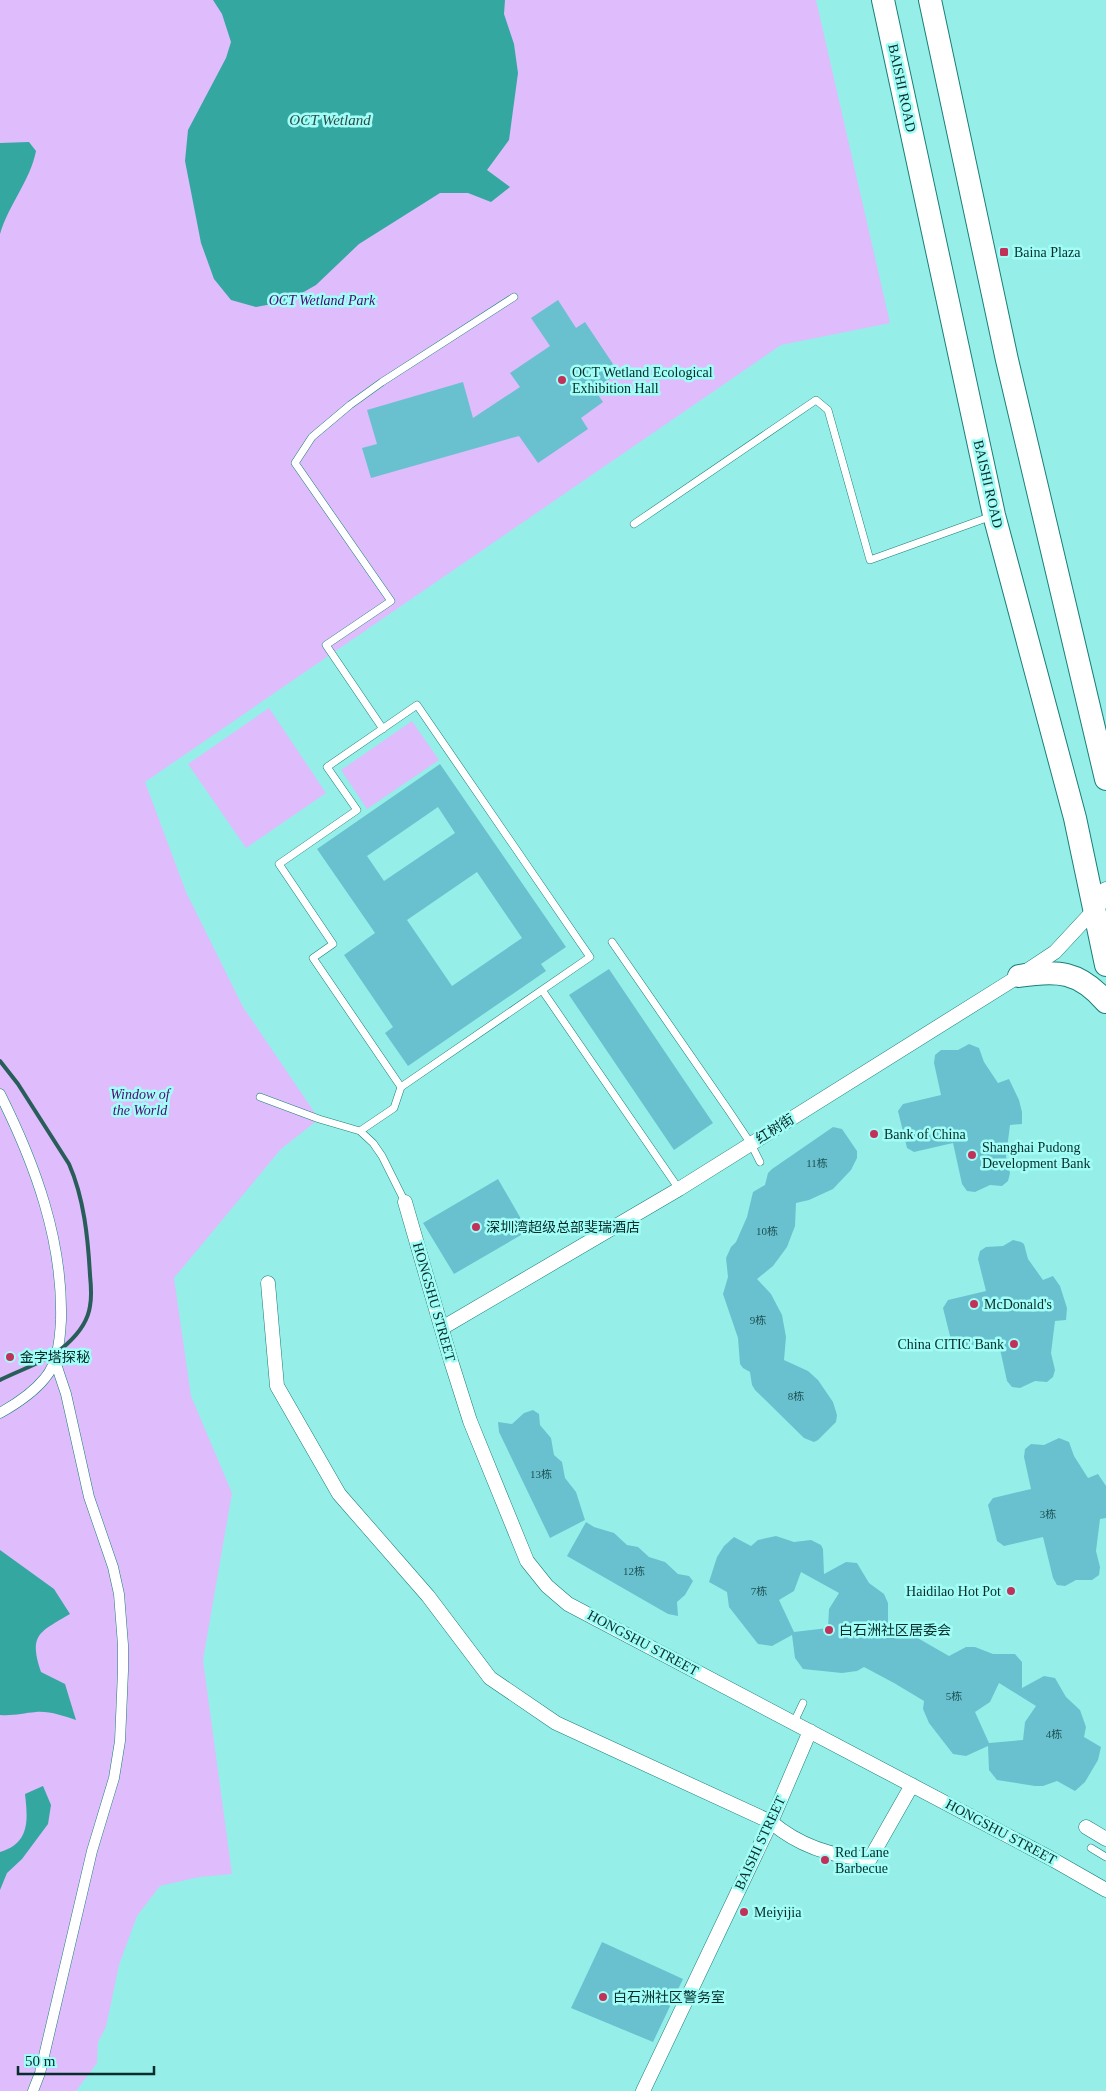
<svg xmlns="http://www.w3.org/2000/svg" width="1106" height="2091" viewBox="0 0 1106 2091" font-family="'Times New Roman','Noto Sans SC',serif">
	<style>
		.green { fill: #dfbcfc }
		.water { fill: #34a7a1 }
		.building { fill: #69c1cf; fill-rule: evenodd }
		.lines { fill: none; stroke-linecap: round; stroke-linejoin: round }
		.service-casing { stroke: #197e79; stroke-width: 8 }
		.pedestrian-casing { stroke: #197e79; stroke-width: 11 }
		.minor-casing { stroke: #197e79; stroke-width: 15 }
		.tertiary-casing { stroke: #197e79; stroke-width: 19 }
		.primary-casing { stroke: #197e79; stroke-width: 24 }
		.service { stroke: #fff; stroke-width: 7 }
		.pedestrian { stroke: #fff; stroke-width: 10 }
		.minor { stroke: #fff; stroke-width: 14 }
		.tertiary { stroke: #fff; stroke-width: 18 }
		.primary { stroke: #fff; stroke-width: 22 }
		.rail { stroke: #285d5a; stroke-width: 4 }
		.poi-dot { fill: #c13159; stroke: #a2fdf6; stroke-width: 2 }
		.labels { text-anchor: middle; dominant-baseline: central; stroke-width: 5; stroke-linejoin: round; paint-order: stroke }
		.number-label { font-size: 11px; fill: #1d5254 }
		.street-label { font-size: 14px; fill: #042d2b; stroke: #a2fdf6 }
		.poi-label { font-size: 14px; fill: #042d2b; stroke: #a2fdf6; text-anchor: start }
		.park-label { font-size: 14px; font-style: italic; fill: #4e0871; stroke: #a2fdf6 }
		.water-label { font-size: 15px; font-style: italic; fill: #2b4d4a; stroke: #a2fdf6 }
	</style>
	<rect width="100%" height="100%" fill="#95efe8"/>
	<path class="green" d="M0,0H816L890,323L781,345L145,782L186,892L243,1007L319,1119L281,1149L174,1278L191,1396L232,1493L203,1660L232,1874L199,1877L160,1886L137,1916L119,1965L106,2027L98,2042L97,2063L76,2091H0Z
		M269,708L326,793L246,848L188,764Z
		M412,721L439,760L367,809L341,770Z"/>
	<path class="water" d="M213,0H505L504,14L514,44L518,73L509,140L487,170L510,187L491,202L468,193H440L359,244L316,285L288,301L256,307L231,300L214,279L201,243L185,161L188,130L226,58L231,42L222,14Z
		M29,142L36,151C30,181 9,204 0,234V143Z
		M0,1550L54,1589L70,1614C40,1632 28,1634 41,1672L65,1684L76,1720C63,1716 50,1711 36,1712C23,1713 14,1716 0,1715Z
		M43,1786L51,1805L48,1824L22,1859L7,1873L0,1890V1852C30,1843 28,1820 25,1794Z"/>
	<path class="building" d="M558,300L576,328L585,322L619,373L594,389L603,402L581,418L588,429L538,463L519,436L371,478L362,448L377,444L367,410L463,382L473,418L520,387L510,373L550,346L531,318Z
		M440,764L566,947L541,964L546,971L408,1066L385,1033L393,1027L344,955L375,933L317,849ZM438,807L455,833L384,881L367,856ZM477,872L522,938L452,986L407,920Z
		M609,969L713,1123L674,1150L569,995Z
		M969,1044L979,1048L984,1062L998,1083L1009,1079L1019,1100L1022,1112V1124L1010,1125L1006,1157L1010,1173L1008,1181L1002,1186L990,1185L975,1192L967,1191L962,1184L953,1143L914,1152L907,1148L898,1111L903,1104L941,1095L934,1063L935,1055L941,1050H958Z
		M833,1127L842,1129L857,1151V1158L851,1170L833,1189L809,1200L796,1203L795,1226L787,1247L773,1266L757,1279L771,1294L782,1315L786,1337L784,1360L808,1371L818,1380L833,1402L837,1415L836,1422L818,1440L814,1442L804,1438L755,1390L752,1385L750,1372L743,1368L740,1364L738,1338L723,1294L728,1277L726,1258L731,1247L736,1242L747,1217L753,1192L765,1185L768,1173L772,1169Z
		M498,1179L528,1231L454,1274L423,1223Z
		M1013,1240L1021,1242L1024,1244L1028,1259L1043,1280L1053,1276L1060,1286L1067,1308L1066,1320L1055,1321L1051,1353L1055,1370L1053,1377L1047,1382L1035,1381L1020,1388L1012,1387L1007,1381L998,1340L959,1348L952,1344L943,1308L948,1300L986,1291L978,1259L980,1251L986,1247L1003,1246Z
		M533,1410L539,1414L540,1425L551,1438L554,1455L562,1462L565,1478L576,1492L585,1520L550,1538L499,1432L498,1422L512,1424L524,1413Z
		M1059,1438L1069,1442L1074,1456L1088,1478L1098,1474L1106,1486V1518L1100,1519L1096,1551L1100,1567L1099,1575L1092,1580H1076L1065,1586L1057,1585L1053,1578L1043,1537L1004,1546L997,1541L988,1505L993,1498L1031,1489L1024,1457L1025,1449L1031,1444L1044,1445Z
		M586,1522L594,1527L614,1533L627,1545L638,1547L649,1557L665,1562L678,1574L689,1576L693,1581L685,1595L677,1602L678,1616L668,1614L567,1556Z
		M776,1536L794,1542L811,1540L821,1545L823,1549L824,1574L846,1562L857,1563L869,1583L884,1594L888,1603V1621L949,1656L966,1647H975L993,1654H1015L1022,1662V1688L1044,1676L1055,1678L1066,1697L1080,1710L1086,1727L1084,1737L1101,1747L1098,1760L1085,1782L1075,1791L1057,1781L1043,1786H1035L997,1780L989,1770L988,1746L966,1756L953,1754L929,1723L923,1709L924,1701L894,1683L864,1667L857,1671L842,1673L803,1669L795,1658L792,1635L772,1646L758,1644L729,1607L727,1592L709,1582L717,1557L724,1546L734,1537L751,1546L758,1540ZM801,1572L839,1593L829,1609L828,1628L794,1632L779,1600L794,1591ZM999,1683L1036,1706L1025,1722L1023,1740L989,1743L975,1712L990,1702Z
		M602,1942L683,1979L653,2042L571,2008Z"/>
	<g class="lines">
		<g class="service-casing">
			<path id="service" d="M634,524L816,400L828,410L870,560L992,516
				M417,705L590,957L401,1087L313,958L333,944L279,864L357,810L327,767Z
				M383,729L326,645L391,601L295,463L312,437L350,405L382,382L514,297
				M612,942L729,1111L751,1144L760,1162
				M542,990L679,1189
				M260,1097L319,1119L360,1131L373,1143L382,1156L405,1202
				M360,1131L394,1108L401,1087
				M794,1722L803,1703
				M1091,1848L1106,1857"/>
		</g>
		<g class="pedestrian-casing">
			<path id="pedestrian" d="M0,1094C35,1164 63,1240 61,1320C60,1339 58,1363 45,1378C33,1393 16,1404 0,1413
				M33,2091L40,2073L92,1851L114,1778L120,1741L123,1671V1645L119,1594L113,1567L89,1497L66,1394L55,1361"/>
		</g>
		<g class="minor-casing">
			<path id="minor" d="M405,1202L451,1361L470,1421L527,1561L547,1586L568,1604L1050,1858L1106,1890
				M268,1283L277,1386L339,1494L428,1596L490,1678L556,1723L771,1822C799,1846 833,1857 870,1859L912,1785
				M442,1328L679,1189L1019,976L1055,952L1094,910
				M1086,1827L1106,1839
				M643,2091L771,1822L810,1731"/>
		</g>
		<g class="tertiary-casing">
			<path id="tertiary" d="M1094,910L1106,891"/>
		</g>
		<g class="primary-casing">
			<path id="primary" d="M883,0L994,515L1075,818L1106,965
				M930,0L1007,360L1106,779
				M1019,976C1058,970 1079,971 1106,1002"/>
		</g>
		<use href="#service" class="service"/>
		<use href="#pedestrian" class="pedestrian"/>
		<use href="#minor" class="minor"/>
		<use href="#tertiary" class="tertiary"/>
		<use href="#primary" class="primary"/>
		<path class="rail" d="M0,1061L18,1084L69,1164C84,1198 88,1238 90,1275C91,1285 92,1296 90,1306C88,1321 78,1334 67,1344C49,1361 22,1369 0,1380"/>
	</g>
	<g class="poi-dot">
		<rect x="999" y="247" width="10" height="10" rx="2.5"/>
		<circle cx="562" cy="380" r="5"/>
		<circle cx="874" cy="1134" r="5"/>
		<circle cx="972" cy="1155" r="5"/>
		<circle cx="476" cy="1227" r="5"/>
		<circle cx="974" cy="1304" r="5"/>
		<circle cx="1014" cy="1344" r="5"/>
		<circle cx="10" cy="1357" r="5"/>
		<circle cx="1011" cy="1591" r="5"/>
		<circle cx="829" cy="1630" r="5"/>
		<circle cx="825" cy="1860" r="5"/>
		<circle cx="744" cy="1912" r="5"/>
		<circle cx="603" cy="1997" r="5"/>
	</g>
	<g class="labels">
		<g class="number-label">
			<text x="817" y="1163">11栋</text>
			<text x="767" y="1231">10栋</text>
			<text x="758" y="1320">9栋</text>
			<text x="796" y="1396">8栋</text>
			<text x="541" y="1474">13栋</text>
			<text x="1048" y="1514">3栋</text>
			<text x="634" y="1571">12栋</text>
			<text x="759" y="1591">7栋</text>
			<text x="954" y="1696">5栋</text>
			<text x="1054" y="1734">4栋</text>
		</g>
		<g class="street-label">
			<text transform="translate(902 88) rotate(78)">BAISHI ROAD</text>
			<text transform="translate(988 484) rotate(77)">BAISHI ROAD</text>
			<text transform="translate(775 1129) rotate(-32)">红树街</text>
			<text transform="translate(434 1302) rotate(74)">HONGSHU STREET</text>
			<text transform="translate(643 1643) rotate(28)">HONGSHU STREET</text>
			<text transform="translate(1001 1832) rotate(28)">HONGSHU STREET</text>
			<text transform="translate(760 1843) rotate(-65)">BAISHI STREET</text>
		</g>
		<g class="poi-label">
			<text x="1014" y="252">Baina Plaza</text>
			<text x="572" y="372">OCT Wetland Ecological<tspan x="572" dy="16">Exhibition Hall</tspan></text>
			<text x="884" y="1134">Bank of China</text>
			<text x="982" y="1147">Shanghai Pudong<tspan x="982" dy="16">Development Bank</tspan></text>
			<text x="486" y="1227">深圳湾超级总部斐瑞酒店</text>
			<text x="984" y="1304">McDonald's</text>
			<text x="1004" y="1344" text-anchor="end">China CITIC Bank</text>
			<text x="20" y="1357">金字塔探秘</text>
			<text x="1001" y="1591" text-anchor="end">Haidilao Hot Pot</text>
			<text x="839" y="1630">白石洲社区居委会</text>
			<text x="835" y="1852">Red Lane<tspan x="835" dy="16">Barbecue</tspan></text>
			<text x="754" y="1912">Meiyijia</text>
			<text x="613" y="1997">白石洲社区警务室</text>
		</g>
		<g class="park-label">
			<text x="322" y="300">OCT Wetland Park</text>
			<text x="140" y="1094">Window of<tspan x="140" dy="16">the World</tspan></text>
		</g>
		<g class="water-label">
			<text x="330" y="120">OCT Wetland</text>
		</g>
	</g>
	<path d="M18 2066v8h136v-8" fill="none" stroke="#042d2b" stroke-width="2.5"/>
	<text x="25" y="2066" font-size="15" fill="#042d2b" stroke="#a2fdf6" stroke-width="4" paint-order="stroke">50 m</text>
</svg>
